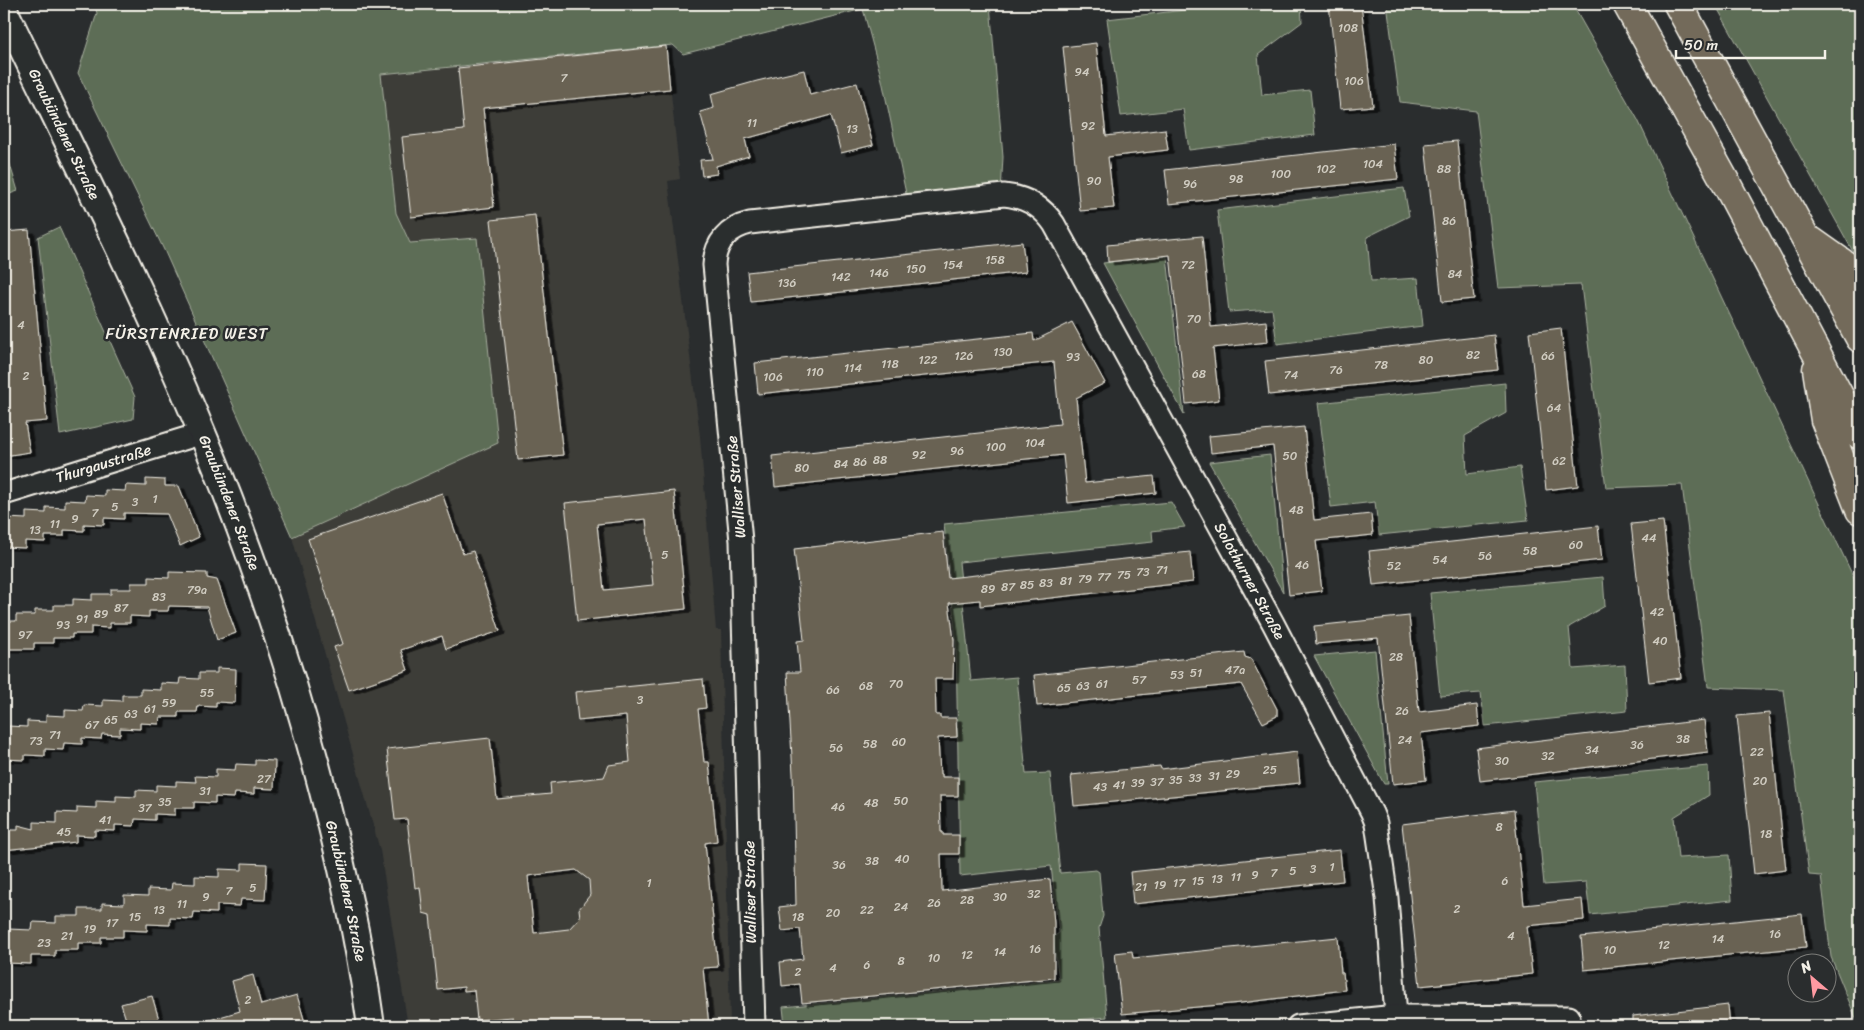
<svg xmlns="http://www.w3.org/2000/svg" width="1864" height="1030" viewBox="0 0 1864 1030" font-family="Sriracha,sans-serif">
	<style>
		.built { fill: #3d3d39 }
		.green { fill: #5d6d56; stroke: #a8af9f }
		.building { fill: #696252; stroke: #f4f1e8; fill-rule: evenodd; filter: url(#shadow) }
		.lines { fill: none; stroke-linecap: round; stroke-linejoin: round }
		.minor-casing { stroke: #f4f1e8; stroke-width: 25 }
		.tertiary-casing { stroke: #f4f1e8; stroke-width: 30 }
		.motorway-casing { stroke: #f4f1e8; stroke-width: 31 }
		.minor { stroke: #2a2d2e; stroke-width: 21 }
		.tertiary { stroke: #2a2d2e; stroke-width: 26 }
		.motorway { stroke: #736b5a; stroke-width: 28 }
		.labels { text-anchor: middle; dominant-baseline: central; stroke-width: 5; stroke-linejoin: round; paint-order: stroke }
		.number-label { font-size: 12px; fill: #d1cdc2 }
		.street-label { font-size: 15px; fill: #f4f1e8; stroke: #2a2d2e }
		.neighbourhood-label { font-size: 16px; letter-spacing: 1px; fill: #f4f1e8; stroke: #2a2d2e }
	</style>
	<defs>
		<filter id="shadow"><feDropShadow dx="5.5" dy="3" stdDeviation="0" flood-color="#0009"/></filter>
	</defs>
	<rect width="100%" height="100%" fill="#2a2d2e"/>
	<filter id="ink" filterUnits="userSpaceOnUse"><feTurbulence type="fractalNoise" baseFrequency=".02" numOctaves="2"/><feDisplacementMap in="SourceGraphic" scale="10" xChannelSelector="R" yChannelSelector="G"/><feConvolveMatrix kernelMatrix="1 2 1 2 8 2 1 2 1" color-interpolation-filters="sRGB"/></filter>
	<g filter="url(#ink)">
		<path class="built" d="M666,46L680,179L668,181L700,436L716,630H721L730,1026H408L380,850L292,537L498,442L477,239L410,243L396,213L381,74Z"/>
		<path class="green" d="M94,4H990L1003,157L1001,192L908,203L882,80L863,9L683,54L673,45L381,74L396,213L410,243L477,238L498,443L292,537L165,252L78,73L97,13Z
			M1237,4H1301L1302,22L1258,55L1262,95L1310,90L1315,135L1189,150L1183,109L1121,116L1107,19Z
			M1387,4H1572L1638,120L1860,591V1026H1859L1831,957L1821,876L1809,875L1784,690L1708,687L1682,485L1606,488L1581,285L1498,288L1476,111L1400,102Z
			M1715,4H1860V264Z
			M4,145L18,191L4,196Z
			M1404,188L1409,216L1367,237L1371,281L1418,278L1423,326L1277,344L1272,309L1229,312L1217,210Z
			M59,227L135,397L133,419L60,435L38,237Z
			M1167,256L1184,414L1103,263Z
			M1505,383L1506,413L1465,436L1467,474L1520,467L1528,520L1379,535L1375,502L1331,507L1318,403Z
			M1270,455L1283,592L1209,462Z
			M1171,502L1185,527L1152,531L1153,542L959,562L971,681L1017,677L1026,774L1050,773L1060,873L1096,870L1099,872L1103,916L1099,928L1107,1017L1014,1026H785L783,1007L1059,980L1053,937L1059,933L1051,866L960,876L956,640L944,524Z
			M1603,577L1605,606L1569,627L1573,669L1625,665L1627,711L1485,726L1481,693L1440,696L1430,593Z
			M1375,650L1388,784H1384L1314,656Z
			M1708,766L1709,795L1674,817L1678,858L1729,855L1732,900L1590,915L1586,882L1544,885L1534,782Z"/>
		<path class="building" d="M1329,4H1361L1373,106L1340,109Z
			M1096,43L1106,136L1165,129L1168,150L1108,157L1114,208L1080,211L1063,47Z
			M666,46L670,89L483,108L494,207L411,217L402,137L464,130L458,68Z
			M804,70L810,95L857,83L873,145L841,153L831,115L745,139L749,156L716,166L717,174L702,176L700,160L713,159L700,112L714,108L711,94L757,81Z
			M1457,141L1474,299L1442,302L1425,144Z
			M1394,144L1398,179L1169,204L1165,170Z
			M535,215L563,455L518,460L491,220Z
			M29,230L47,421L25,423L30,452L4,456V375H9L4,320V232Z
			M1202,236L1211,327L1266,321L1268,342L1213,348L1219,400L1186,404L1170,255L1108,262L1107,245Z
			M1022,242L1026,272L751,302L747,272Z
			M1072,322L1105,383L1076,398L1085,483L1154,476L1156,493L1068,503L1063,455L775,487L772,456L1060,424L1054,362L758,394L755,363L1033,333L1034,341Z
			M1561,328L1578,486L1546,490L1529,332Z
			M1494,335L1498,370L1269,395L1265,361Z
			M1304,427L1314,520L1371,514L1373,535L1316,541L1322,591L1289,595L1273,446L1211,453L1209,436Z
			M146,479L165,480V486H179L199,537L180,546L167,514L124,513V519L104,518V525L84,524V531L64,530V536H45V542L25,541V548L4,547V524L7,525V518L26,519V512L46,513V507L65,508V500L85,501L86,495L105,496V490L125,491L126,485L146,486Z
			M674,491L686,609L577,621L565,503ZM646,519L653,585L604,590L597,524Z
			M442,493L463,554L473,551L500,631L446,649L442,636L401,650L408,670L349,690L334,647L343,644L308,539Z
			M1663,521L1681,678L1649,682L1631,524Z
			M1598,526L1602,560L1373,585L1369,551Z
			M943,532L948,578L1190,552L1193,582L980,606V600L949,603L954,640L953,679H935L936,715H940V718H956L957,737L938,738L940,774H942V777H958V796H940L941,832H943V835H959V854H941L942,891L1050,879L1054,923V978L802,1003L800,984L782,986L780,962L803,959L800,929L782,931L779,907L796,905L793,774L787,672H800L797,641L804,640L794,549Z
			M169,572L207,573V578L217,580L236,633L217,640L207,607L169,606L168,611H149V617L130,616V623H110V628L91,627V634H72V638H53V643H34V649H4V621H16V615H35V610H54V605H73V599L92,600V594H111V589H131V583H149V577L169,578Z
			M1409,616L1419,712L1477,705L1479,726L1421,733L1426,780L1393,784L1378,638L1316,644L1314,626Z
			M1244,652L1245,657L1251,659L1277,709V716L1263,723L1241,684L1037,706L1034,675Z
			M217,668L236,669L235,703L216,702V707L198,706L197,712H178V717H160L159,724L140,723V729L120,728V735L102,734L101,739L82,738V744L64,743L63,750L45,749V756L25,755V760L4,759V732H8V726L27,727V721L46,722V715L65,716V710L83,711L84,705L103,706V700L122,701V695H141V689L161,690V683L179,684L180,678L199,679V673H217Z
			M703,679L706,708L698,709L704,762H709L717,841L705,843L718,967L703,968L709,1026H514L513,1017L477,1020L474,990L464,991V987L438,990L430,915L423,913L420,887L415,888L407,819L395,820L387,749L490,738L497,799L551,794L550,783L604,777L609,765L630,762L626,716L578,721L575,692ZM576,870L589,880L590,895L579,909L580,917L569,929L534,933L528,876Z
			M1769,713L1786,870L1754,874L1737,716Z
			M1704,720L1708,752L1480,781L1476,748Z
			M1297,752L1300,783L1074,806L1071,775L1160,766L1161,769Z
			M255,760L275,761L274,789L254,788V794L235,793L234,798L215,797V803L194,802V808H175V815L155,814V820L135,819L134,826L115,825V831L95,830V836L76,835V842L4,850V830H18V825L34,829V822L57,823V812L77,813V807L96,808V801L116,802V796L136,797V790L156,791V785L176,786V781L196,782L195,776L216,777V769L235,770L236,764L255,765Z
			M1514,810L1524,905L1582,899L1584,920L1527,926L1532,974L1420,986L1402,824Z
			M1340,850L1343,881L1133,904L1130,872Z
			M242,863L267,864L265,900L241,899L240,906L217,905V913L194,912L193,919L170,918V925L147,924V931L123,930V937H101V943H78V950H55V956H31V964L6,963L8,929L32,930L33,922L56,923V916H79V909H102V903L124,904V895L148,896V889L171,890L172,883L195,884V876L219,877V869L242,870Z
			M1802,914L1806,947L1584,970L1581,937Z
			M1338,937L1341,973H1343L1345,990L1241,1003L1122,1014L1115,953L1132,951L1133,958Z
			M253,975L261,1005L297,995L306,1026H204L203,1022L240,1011L232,981Z
			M152,996L161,1026H128L121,1004Z
			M1728,1005L1730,1026H1633V1016Z"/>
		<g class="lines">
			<g class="minor-casing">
				<g id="minor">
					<path id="s1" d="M4,494L203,433"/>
					<path id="s2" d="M754,1026L741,541L714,265C715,243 728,228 750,223L1004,195C1026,197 1042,206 1054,224L1273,623L1372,813L1376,823L1387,898L1396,1016"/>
					<path d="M1298,1026L1396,1016L1569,1017"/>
				</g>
			</g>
			<g class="tertiary-casing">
				<g id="tertiary">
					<path id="s3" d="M4,10C72,151 143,291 203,435C237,515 266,598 292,681C326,794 355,909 371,1026"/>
				</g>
			</g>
			<g class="motorway-casing">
				<path id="motorway" d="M1627,4L1725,181L1860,435
					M1678,4L1860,338
					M1811,241L1845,265L1860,292
					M1817,369L1825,420L1860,510"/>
			</g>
			<use href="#minor" class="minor"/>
			<use href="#tertiary" class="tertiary"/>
			<use href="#motorway" class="motorway"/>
		</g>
	</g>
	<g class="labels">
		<g class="number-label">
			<text x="1348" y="28">108</text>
			<text x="1082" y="72">94</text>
			<text x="564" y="78">7</text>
			<text x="1354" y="81">106</text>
			<text x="752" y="123">11</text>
			<text x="1088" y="126">92</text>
			<text x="852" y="129">13</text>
			<text x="1373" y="164">104</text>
			<text x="1326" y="169">102</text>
			<text x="1444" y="169">88</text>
			<text x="1281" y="174">100</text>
			<text x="1236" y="179">98</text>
			<text x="1094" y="181">90</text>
			<text x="1190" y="184">96</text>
			<text x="1449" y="221">86</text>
			<text x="995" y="260">158</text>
			<text x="953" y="265">154</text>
			<text x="1188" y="265">72</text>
			<text x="916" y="269">150</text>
			<text x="879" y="273">146</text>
			<text x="1455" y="274">84</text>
			<text x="841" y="277">142</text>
			<text x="787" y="283">136</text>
			<text x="1194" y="319">70</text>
			<text x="21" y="325">4</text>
			<text x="1003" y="352">130</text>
			<text x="1473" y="355">82</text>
			<text x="964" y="356">126</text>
			<text x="1548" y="356">66</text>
			<text x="1073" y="357">93</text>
			<text x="928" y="360">122</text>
			<text x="1426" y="360">80</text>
			<text x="890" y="364">118</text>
			<text x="1381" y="365">78</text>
			<text x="853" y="368">114</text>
			<text x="1336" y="370">76</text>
			<text x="815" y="372">110</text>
			<text x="1199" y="374">68</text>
			<text x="1291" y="375">74</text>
			<text x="26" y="376">2</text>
			<text x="773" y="377">106</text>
			<text x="1554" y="408">64</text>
			<text x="1035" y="443">104</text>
			<text x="996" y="447">100</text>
			<text x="957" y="451">96</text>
			<text x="919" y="455">92</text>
			<text x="1290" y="456">50</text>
			<text x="880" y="460">88</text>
			<text x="1559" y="461">62</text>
			<text x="860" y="462">86</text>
			<text x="841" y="464">84</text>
			<text x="802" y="468">80</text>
			<text x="155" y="499">1</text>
			<text x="135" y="502">3</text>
			<text x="115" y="507">5</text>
			<text x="1296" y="510">48</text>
			<text x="95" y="513">7</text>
			<text x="75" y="519">9</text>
			<text x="55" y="524">11</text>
			<text x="35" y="530">13</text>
			<text x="1649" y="538">44</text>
			<text x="1576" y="545">60</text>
			<text x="1530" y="551">58</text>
			<text x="665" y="555">5</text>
			<text x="1485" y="556">56</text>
			<text x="1440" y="560">54</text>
			<text x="1302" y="565">46</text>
			<text x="1394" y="566">52</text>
			<text x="1162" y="570">71</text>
			<text x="1143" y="572">73</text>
			<text x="1124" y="575">75</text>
			<text x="1104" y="577">77</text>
			<text x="1085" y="579">79</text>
			<text x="1066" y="581">81</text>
			<text x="1046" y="583">83</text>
			<text x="1027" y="585">85</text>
			<text x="1008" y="587">87</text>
			<text x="988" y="589">89</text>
			<text x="197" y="590">79a</text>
			<text x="159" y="597">83</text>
			<text x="121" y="608">87</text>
			<text x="1657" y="612">42</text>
			<text x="101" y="614">89</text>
			<text x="82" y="619">91</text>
			<text x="63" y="625">93</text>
			<text x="25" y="635">97</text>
			<text x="1660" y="641">40</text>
			<text x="1396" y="657">28</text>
			<text x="1235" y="670">47a</text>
			<text x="1196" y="673">51</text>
			<text x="1177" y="675">53</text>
			<text x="1139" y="680">57</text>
			<text x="896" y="684">70</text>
			<text x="1102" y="684">61</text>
			<text x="866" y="686">68</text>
			<text x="1083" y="686">63</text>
			<text x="1064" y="688">65</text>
			<text x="833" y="690">66</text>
			<text x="207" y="693">55</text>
			<text x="640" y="700">3</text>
			<text x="169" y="703">59</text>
			<text x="150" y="709">61</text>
			<text x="1402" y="711">26</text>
			<text x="131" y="714">63</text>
			<text x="111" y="720">65</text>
			<text x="92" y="725">67</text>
			<text x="55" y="735">71</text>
			<text x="1683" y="739">38</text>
			<text x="1405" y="740">24</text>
			<text x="36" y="741">73</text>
			<text x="899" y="742">60</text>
			<text x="870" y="744">58</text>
			<text x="1637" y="745">36</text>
			<text x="836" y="748">56</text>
			<text x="1592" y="750">34</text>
			<text x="1757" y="752">22</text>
			<text x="1548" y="756">32</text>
			<text x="1502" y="761">30</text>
			<text x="1270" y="770">25</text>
			<text x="1233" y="774">29</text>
			<text x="1214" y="776">31</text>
			<text x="1195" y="778">33</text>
			<text x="264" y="779">27</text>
			<text x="1176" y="780">35</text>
			<text x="1760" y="781">20</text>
			<text x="1157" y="782">37</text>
			<text x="1138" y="783">39</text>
			<text x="1119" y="785">41</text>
			<text x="1100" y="787">43</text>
			<text x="205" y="791">31</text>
			<text x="901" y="801">50</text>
			<text x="165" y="802">35</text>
			<text x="871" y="803">48</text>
			<text x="838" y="807">46</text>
			<text x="145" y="808">37</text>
			<text x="105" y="820">41</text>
			<text x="1499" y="827">8</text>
			<text x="64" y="832">45</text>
			<text x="1766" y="834">18</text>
			<text x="902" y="859">40</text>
			<text x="872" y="861">38</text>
			<text x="839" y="865">36</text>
			<text x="1332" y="867">1</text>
			<text x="1313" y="869">3</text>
			<text x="1293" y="871">5</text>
			<text x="1274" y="873">7</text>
			<text x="1255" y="875">9</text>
			<text x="1236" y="877">11</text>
			<text x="1217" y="879">13</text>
			<text x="1198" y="881">15</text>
			<text x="1505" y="881">6</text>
			<text x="649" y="883">1</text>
			<text x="1179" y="883">17</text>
			<text x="1160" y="885">19</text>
			<text x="1141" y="887">21</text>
			<text x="253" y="888">5</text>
			<text x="229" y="891">7</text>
			<text x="1034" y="894">32</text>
			<text x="206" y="897">9</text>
			<text x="1000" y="897">30</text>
			<text x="967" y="900">28</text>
			<text x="934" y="903">26</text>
			<text x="182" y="904">11</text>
			<text x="901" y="907">24</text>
			<text x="1457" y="909">2</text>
			<text x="159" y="910">13</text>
			<text x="867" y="910">22</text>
			<text x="833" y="913">20</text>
			<text x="135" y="917">15</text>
			<text x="798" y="917">18</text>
			<text x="112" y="923">17</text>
			<text x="90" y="929">19</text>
			<text x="1775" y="934">16</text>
			<text x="67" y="936">21</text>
			<text x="1511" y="936">4</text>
			<text x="1718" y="939">14</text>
			<text x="44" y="943">23</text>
			<text x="1664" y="945">12</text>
			<text x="1035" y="949">16</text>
			<text x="1610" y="950">10</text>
			<text x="1000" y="952">14</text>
			<text x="967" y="955">12</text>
			<text x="934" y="958">10</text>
			<text x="901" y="961">8</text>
			<text x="867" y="965">6</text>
			<text x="833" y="968">4</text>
			<text x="798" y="972">2</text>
			<text x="248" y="1000">2</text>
		</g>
		<g class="street-label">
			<text stroke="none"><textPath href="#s3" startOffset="138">Graubündener Straße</textPath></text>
			<text stroke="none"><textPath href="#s1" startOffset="104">Thurgaustraße</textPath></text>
			<text transform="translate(736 487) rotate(-95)">Walliser Straße</text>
			<text stroke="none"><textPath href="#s3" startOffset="542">Graubündener Straße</textPath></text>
			<text stroke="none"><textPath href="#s2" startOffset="1545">Solothurner Straße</textPath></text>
			<text stroke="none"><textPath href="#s3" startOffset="948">Graubündener Straße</textPath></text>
			<text transform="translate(750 892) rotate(-91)">Walliser Straße</text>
		</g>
		<g class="neighbourhood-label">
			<text x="187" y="333">FÜRSTENRIED WEST</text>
		</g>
	</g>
	<rect width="1864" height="1030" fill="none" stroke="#2a2d2e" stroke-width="20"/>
	<rect x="10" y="10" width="1844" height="1010" fill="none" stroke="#f4f1e8" stroke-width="2" filter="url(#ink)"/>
	<g transform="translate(1812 978) rotate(332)"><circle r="24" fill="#2a2d2e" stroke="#7b7b78"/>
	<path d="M0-4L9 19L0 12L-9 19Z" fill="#ff9aa2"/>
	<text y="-8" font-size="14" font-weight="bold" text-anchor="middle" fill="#f4f1e8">N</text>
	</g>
	<path d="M1676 50v8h149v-8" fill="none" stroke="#f4f1e8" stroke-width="2.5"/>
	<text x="1684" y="50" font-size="15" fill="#f4f1e8" stroke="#2a2d2e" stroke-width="4" paint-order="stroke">50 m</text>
</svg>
